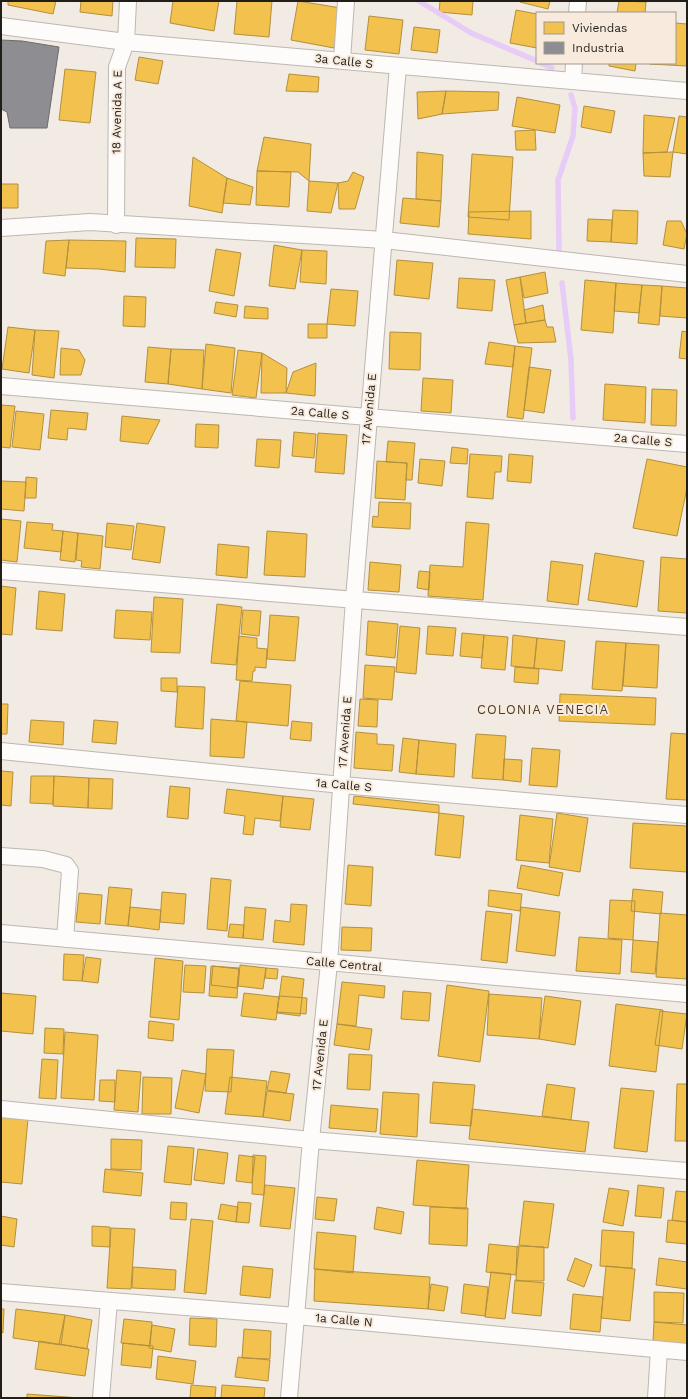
<svg xmlns="http://www.w3.org/2000/svg" width="688" height="1399" viewBox="0 0 688 1399" font-family="'Work Sans',sans-serif">
	<style>
		.homes { fill: #f2c14e; stroke: #b3903e }
		.industry { fill: #8d8d92; stroke: #6d6b6d }
		.lines { fill: none; stroke-linecap: round; stroke-linejoin: round }
		.stream { stroke: #e6ccf6; stroke-width: 5.5 }
		.minor-casing { stroke: #bcb7b0; stroke-width: 18 }
		.minor { stroke: #fdfcfb; stroke-width: 16 }
		.labels { text-anchor: middle; dominant-baseline: central; stroke-width: 4; stroke-linejoin: round; paint-order: stroke }
		.street-label { font-size: 12px; fill: #211d18; stroke: #f8ebdd }
		.neighbourhood-label { font-size: 13px; letter-spacing: 1px; fill: #463c30; stroke: #f8ebdd }
	</style>
	<rect width="100%" height="100%" fill="#f2ebe3"/>
	<path class="homes" d="M8,1H56L53,14L8,5Z
		M81,1H113L112,16L80,12Z
		M173,1H219L214,31L170,23Z
		M237,1H272L269,37L234,34Z
		M298,1L341,8L334,48L291,40Z
		M440,1H473L472,15L439,12Z
		M520,1H550L548,9L520,2Z
		M619,1L646,2L645,13H617Z
		M516,10L537,14V48L510,43Z
		M369,16L403,20L399,54L365,50Z
		M675,23L687,24V66L650,64L675,63Z
		M414,27L440,30L437,53L411,50Z
		M139,57L163,61L158,84L135,80Z
		M609,63H636L635,71L609,66Z
		M65,69L96,72L90,123L59,120Z
		M289,74L319,77L318,92L286,91Z
		M446,91L442,114L418,119L417,92Z
		M446,91L499,92L498,110L442,114Z
		M517,97L560,105L555,133L512,126Z
		M584,106L615,111L611,133L581,127Z
		M644,115L675,118L667,152L643,153Z
		M679,116L687,117V154L673,152Z
		M535,130L536,150H516L515,131Z
		M264,137L311,144L309,181L298,172L257,171Z
		M417,152L443,155L441,201L416,199Z
		M673,152L670,177L644,176L643,153Z
		M472,154L513,157L509,220L468,217Z
		M193,157L227,178L222,213L189,206Z
		M257,171L291,172L289,207L256,205Z
		M353,172L364,177L355,209H339L338,183L348,181Z
		M227,178L253,187L250,205L223,203Z
		M309,181L338,183L331,213L307,211Z
		M1,184H18V208H1Z
		M403,198L441,201L439,227L400,223Z
		M613,210L638,211L637,244L611,242Z
		M531,211V239L468,234L469,212Z
		M588,219L612,220L611,242L587,241Z
		M667,221H681L687,234L684,249L663,245Z
		M136,238L176,239L175,268L135,267Z
		M69,240L126,241L125,272L99,269L66,268Z
		M69,240L65,276L43,273L46,241Z
		M274,245L302,250L295,289L269,286Z
		M216,249L241,253L234,296L209,291Z
		M302,250L327,251L326,284L300,282Z
		M397,260L433,263L429,299L394,295Z
		M545,272L548,293L524,298L520,277Z
		M520,277L526,323L514,325L506,280Z
		M459,278L495,280L492,311L457,308Z
		M585,280L616,283L613,333L581,330Z
		M616,283L642,285L639,313L614,311Z
		M642,285L662,286L659,325L638,323Z
		M662,286L687,288V318L660,316Z
		M331,289L358,291L355,326L327,324Z
		M124,296L146,297L145,327L123,326Z
		M216,302L238,305L236,317L214,313Z
		M543,305L545,320L526,323L524,310Z
		M245,306L268,308V319L244,318Z
		M545,320L547,327H553L556,342L518,343L514,325Z
		M308,324H327V338H308Z
		M8,327L35,330L29,373L2,369Z
		M35,330L59,331L54,378L32,375Z
		M682,331L687,332V359L679,358Z
		M390,332L421,333L420,370L389,369Z
		M489,342L515,346L513,367L485,364Z
		M206,344L235,348L231,393L202,389Z
		M515,346L532,348L523,419L507,417Z
		M148,347L171,349L168,384L145,382Z
		M61,348L79,350L85,360L81,375H60Z
		M171,349L204,350L202,389L168,384Z
		M238,350L262,353L256,398L232,395Z
		M262,353L287,368L286,393H261Z
		M316,363L315,396L286,393L293,372Z
		M529,367L551,370L544,413L524,410Z
		M423,378L453,380L451,413L421,411Z
		M605,384L646,387L645,423L603,420Z
		M652,389L677,390L676,426L651,425Z
		M1,405L15,406L10,448L1,447Z
		M51,410L88,413L86,430L68,428L67,440L48,438Z
		M16,411L44,414L40,450L12,447Z
		M122,416L160,420L148,444L120,441Z
		M196,424L219,425L218,448L195,447Z
		M294,432L316,434L314,458L292,456Z
		M318,433L347,435L344,474L315,472Z
		M257,439L281,440L279,468L255,466Z
		M388,441L415,443L412,480H406L407,463L386,462Z
		M452,447L468,449L467,464L450,463Z
		M470,454L502,456L501,472H495L493,499L467,497Z
		M509,454L533,456L531,483L507,481Z
		M420,459L445,461L442,486L418,483Z
		M647,459L687,467V488L677,536L633,528Z
		M377,461L407,463L405,500L375,498Z
		M26,477L37,478L36,498H25Z
		M1,481L26,482L24,511L1,509Z
		M379,502L411,503L410,529L372,527L373,516L378,517Z
		M1,519L21,521L17,562L1,560Z
		M27,522L53,524L52,530L63,531L61,552L24,548Z
		M466,522L489,524L483,600L428,596L430,565L463,567Z
		M107,523L134,526L131,550L105,547Z
		M137,523L165,527L160,563L132,559Z
		M63,531L78,533L75,562L60,560Z
		M267,531L307,534L305,577L264,575Z
		M78,533L103,536L100,569L81,567L82,561L76,560Z
		M218,544L249,547L247,578L216,575Z
		M595,553L644,561L637,607L588,600Z
		M661,557L687,559V613L658,611Z
		M551,561L583,565L578,605L547,601Z
		M370,562L401,565L399,592L368,590Z
		M419,571L430,572L429,590L417,588Z
		M1,586L16,588L12,635L1,634Z
		M39,591L65,594L62,631L36,629Z
		M154,597L183,599L180,653L151,652Z
		M217,604L242,607L236,665L211,663Z
		M116,610L152,612L150,640L114,638Z
		M243,610L261,611L259,636L241,634Z
		M270,615L299,617L295,661L267,659Z
		M368,621L398,624L395,658L366,655Z
		M400,626L420,628L416,674L396,672Z
		M428,626L456,628L453,656L426,654Z
		M462,633L484,635L482,658L460,656Z
		M484,635L508,637L505,670L481,668Z
		M513,635L537,638L534,668L511,666Z
		M239,636L257,638V648L267,649L266,668L255,667V671H253L252,681L236,680Z
		M537,638L565,641L562,671L534,668Z
		M596,641L626,643L622,691L592,689Z
		M626,643L659,645L657,688L623,686Z
		M365,665L395,667L392,700L363,698Z
		M515,667L539,669L538,684L514,682Z
		M161,678H177V692L161,691Z
		M240,681L291,685L288,726L236,721Z
		M178,686L205,687L203,729L175,727Z
		M560,694L656,698L655,725L559,721Z
		M360,699L378,700L377,727L358,726Z
		M1,704H8L7,734H1Z
		M211,719L247,722L244,758L210,756Z
		M31,720L64,722L63,745L29,742Z
		M94,720L118,722L116,744L92,742Z
		M292,721L312,723L311,741L290,739Z
		M356,732L377,734V744L394,745L392,771L354,768Z
		M671,733L687,734V800L666,799Z
		M476,734L506,736L503,780L472,778Z
		M403,738L419,740L416,774L399,772Z
		M419,740L456,744L454,777L416,774Z
		M532,748L560,750L557,787L529,785Z
		M504,759L522,760L521,782L503,780Z
		M1,771L13,772L11,806L1,805Z
		M31,776H54L53,804L30,803Z
		M54,776L89,778L88,808L53,806Z
		M89,778L113,779L112,809L88,808Z
		M170,786L190,788L188,819L167,817Z
		M227,789L283,796L280,821L255,818L253,835L243,834L245,816L224,813Z
		M283,796L314,799L310,830L280,827Z
		M354,796L439,805V813L353,804Z
		M439,813L464,816L460,858L435,855Z
		M557,813L588,818L580,872L549,867Z
		M520,815L553,819L549,863L516,860Z
		M633,823L687,826V872L630,868Z
		M348,865L373,867L371,906L345,904Z
		M521,865L563,873L559,896L517,888Z
		M211,878L231,880L227,931L207,929Z
		M109,887L132,889L128,926L105,924Z
		M633,889L663,892L661,914L631,911Z
		M489,890L522,894L520,911L488,906Z
		M162,892L186,894L184,924L160,922Z
		M79,893L102,895L100,924L76,922Z
		M610,900L635,901L633,940L608,938Z
		M291,904L307,905L304,945L273,942L275,920L290,922Z
		M130,907L161,910L159,930L128,926Z
		M245,907L266,909L263,940L243,938Z
		M521,907L560,912L555,956L516,951Z
		M486,911L512,914L507,963L481,960Z
		M660,913L687,915V979L656,977Z
		M230,924L244,925L243,938L228,937Z
		M342,927L372,928L371,951L341,950Z
		M579,937L622,940L620,974L576,971Z
		M633,940L658,942L655,974L631,972Z
		M64,954L84,955L82,981L63,980Z
		M86,957L101,959L98,983L82,981Z
		M155,958L183,961L179,1020L150,1017Z
		M185,965L206,966L204,993L183,992Z
		M240,965L266,968L263,989L238,986Z
		M211,966L239,968L237,998L209,996Z
		M213,966L239,969L237,988L211,985Z
		M266,968L278,969L277,979L265,978Z
		M282,976L304,979L300,1016L277,1013Z
		M342,982L385,986L384,998L359,995L356,1026L337,1024Z
		M447,985L489,991L480,1062L438,1056Z
		M403,991L431,993L429,1021L401,1019Z
		M1,993L36,996L33,1034L1,1031Z
		M244,993L279,997L276,1020L241,1016Z
		M489,994L542,998L539,1039L487,1035Z
		M279,996L307,998L306,1014L277,1012Z
		M545,996L581,1001L575,1045L539,1039Z
		M616,1004L663,1010L656,1072L609,1066Z
		M660,1011L687,1014L682,1049L655,1045Z
		M149,1021L174,1024L173,1041L148,1038Z
		M337,1024L372,1029L369,1050L334,1045Z
		M45,1028L64,1029L63,1054L44,1053Z
		M65,1032L98,1035L94,1100L61,1098Z
		M207,1049L234,1050L231,1092L205,1091Z
		M349,1054L372,1055L370,1090L347,1089Z
		M42,1059L58,1060L56,1099L39,1098Z
		M117,1070L141,1072L138,1112L114,1110Z
		M182,1070L206,1074L199,1113L175,1108Z
		M271,1071L290,1074L286,1093L267,1090Z
		M143,1077L172,1078L171,1114H142Z
		M230,1077L267,1081L263,1117L225,1114Z
		M100,1080H115V1102L99,1101Z
		M433,1082L475,1085L471,1126L430,1123Z
		M547,1084L575,1088L571,1120L542,1116Z
		M677,1084H687V1141H675Z
		M621,1088L654,1091L647,1152L614,1148Z
		M267,1091L294,1094L290,1121L263,1117Z
		M383,1092L419,1094L417,1137L380,1134Z
		M331,1105L378,1109L376,1132L329,1128Z
		M472,1109L589,1122L585,1152L469,1139Z
		M1,1116L28,1119L22,1184L1,1182Z
		M111,1139L142,1140L141,1170L111,1169Z
		M168,1146L194,1148L191,1185L164,1182Z
		M198,1149L228,1153L224,1184L194,1180Z
		M239,1155L255,1157L252,1183L236,1181Z
		M253,1155L266,1156L264,1195L252,1194Z
		M417,1160L469,1165L466,1209L413,1205Z
		M105,1169L143,1173L141,1196L103,1192Z
		M265,1185L295,1188L290,1229L260,1226Z
		M638,1185L664,1188L661,1218L635,1216Z
		M609,1188L629,1191L623,1226L603,1222Z
		M676,1191L687,1192V1222L672,1220Z
		M317,1197L337,1199L334,1221L315,1219Z
		M524,1201L554,1204L548,1248L519,1245Z
		M171,1202L187,1203L186,1220L170,1219Z
		M238,1202L251,1203L249,1223L236,1222Z
		M221,1204L238,1207L236,1222L218,1219Z
		M377,1207L404,1212L401,1234L374,1229Z
		M430,1207L468,1208L467,1246L429,1244Z
		M1,1216L17,1219L14,1247L1,1245Z
		M191,1219L213,1221L206,1294L184,1292Z
		M668,1220L687,1222V1244L666,1242Z
		M92,1226L110,1227V1247L92,1246Z
		M111,1228L135,1229L131,1289L107,1288Z
		M602,1230L634,1232L632,1268L600,1266Z
		M317,1232L356,1236L353,1273L314,1269Z
		M489,1244L519,1247L516,1275L486,1272Z
		M517,1246L544,1247V1281H516Z
		M575,1258L592,1265L584,1287L567,1280Z
		M659,1258L687,1262V1289L656,1285Z
		M243,1266L273,1269L270,1298L240,1295Z
		M606,1266L635,1269L630,1321L601,1318Z
		M133,1267L176,1270L175,1290L132,1288Z
		M315,1269L430,1277L428,1309L314,1301Z
		M491,1272L511,1274L505,1319L485,1317Z
		M515,1280L544,1283L541,1316L512,1313Z
		M431,1284L448,1287L444,1311L428,1309Z
		M464,1284L488,1287L485,1316L461,1313Z
		M654,1292L684,1293L683,1323L654,1322Z
		M573,1294L603,1297L600,1332L570,1329Z
		M1,1309H4L3,1333L1,1332Z
		M16,1309L65,1315L61,1345L13,1338Z
		M65,1315L92,1320L87,1349L59,1344Z
		M190,1318L217,1319L216,1347L189,1345Z
		M124,1319L152,1322L150,1346L121,1343Z
		M654,1322L687,1325V1344L653,1341Z
		M152,1325L175,1329L171,1352L149,1348Z
		M244,1329L271,1331L270,1359L242,1358Z
		M39,1341L89,1349L85,1376L35,1369Z
		M123,1343L153,1346L151,1368L121,1365Z
		M158,1356L196,1361L193,1384L156,1379Z
		M238,1357L270,1360L268,1381L235,1377Z
		M191,1385L216,1387L215,1398H190Z
		M222,1385L265,1388L264,1398H221Z
		M27,1394L80,1398H27Z"/>
	<path class="industry" d="M1,40L22,41L59,47L47,128H10L7,112L1,109Z"/>
	<g class="lines">
		<path class="stream" d="M419,1L471,33L537,61
			M541,63L552,68
			M559,249L558,180L573,136L575,108L571,95
			M562,283L571,360L573,418"/>
		<g class="minor-casing">
			<path id="minor" d="M577,13L578,1
				M1,26L126,42L687,91
				M342,60L346,1
				M573,81L574,63
				M116,225L117,67L126,42L128,1
				M1,228L90,222L384,240L687,274
				M1,386L687,444
				M1,571L687,627
				M1,751L342,785L687,815
				M1,856L43,859L66,865L70,871L65,939
				M1,933L687,994
				M1,1109L311,1140L687,1171
				M1,1292L296,1316L687,1352
				M101,1398L109,1301
				M289,1398L311,1140L329,963L354,599L398,66
				M656,1398L659,1350"/>
		</g>
		<use href="#minor" class="minor"/>
	</g>
	<g class="labels">
		<g class="street-label">
			<text transform="translate(344 61) rotate(6)">3a Calle S</text>
			<text transform="translate(117 112) rotate(-89)">18 Avenida A E</text>
			<text transform="translate(369 409) rotate(-85)">17 Avenida E</text>
			<text transform="translate(320 413) rotate(5)">2a Calle S</text>
			<text transform="translate(643 440) rotate(5)">2a Calle S</text>
			<text transform="translate(345 732) rotate(-86)">17 Avenida E</text>
			<text transform="translate(344 785) rotate(5)">1a Calle S</text>
			<text transform="translate(344 964) rotate(5)">Calle Central</text>
			<text transform="translate(320 1055) rotate(-84)">17 Avenida E</text>
			<text transform="translate(344 1320) rotate(5)">1a Calle N</text>
		</g>
		<g class="neighbourhood-label">
			<text x="543" y="709">COLONIA VENECIA</text>
		</g>
	</g>
	<rect width="688" height="1399" fill="none" stroke="#211d18" stroke-width="4"/>
	<rect x="536" y="12" width="140" height="52" fill="#f8ebdd" stroke="#a2998e"/>
	<rect x="544" y="22" width="20" height="12" fill="#f2c14e" stroke="#a2998e"/>
	<text x="572" y="32" font-size="12" fill="#211d18">Viviendas</text>
	<rect x="544" y="42" width="20" height="12" fill="#8d8d92" stroke="#a2998e"/>
	<text x="572" y="52" font-size="12" fill="#211d18">Industria</text>
</svg>
